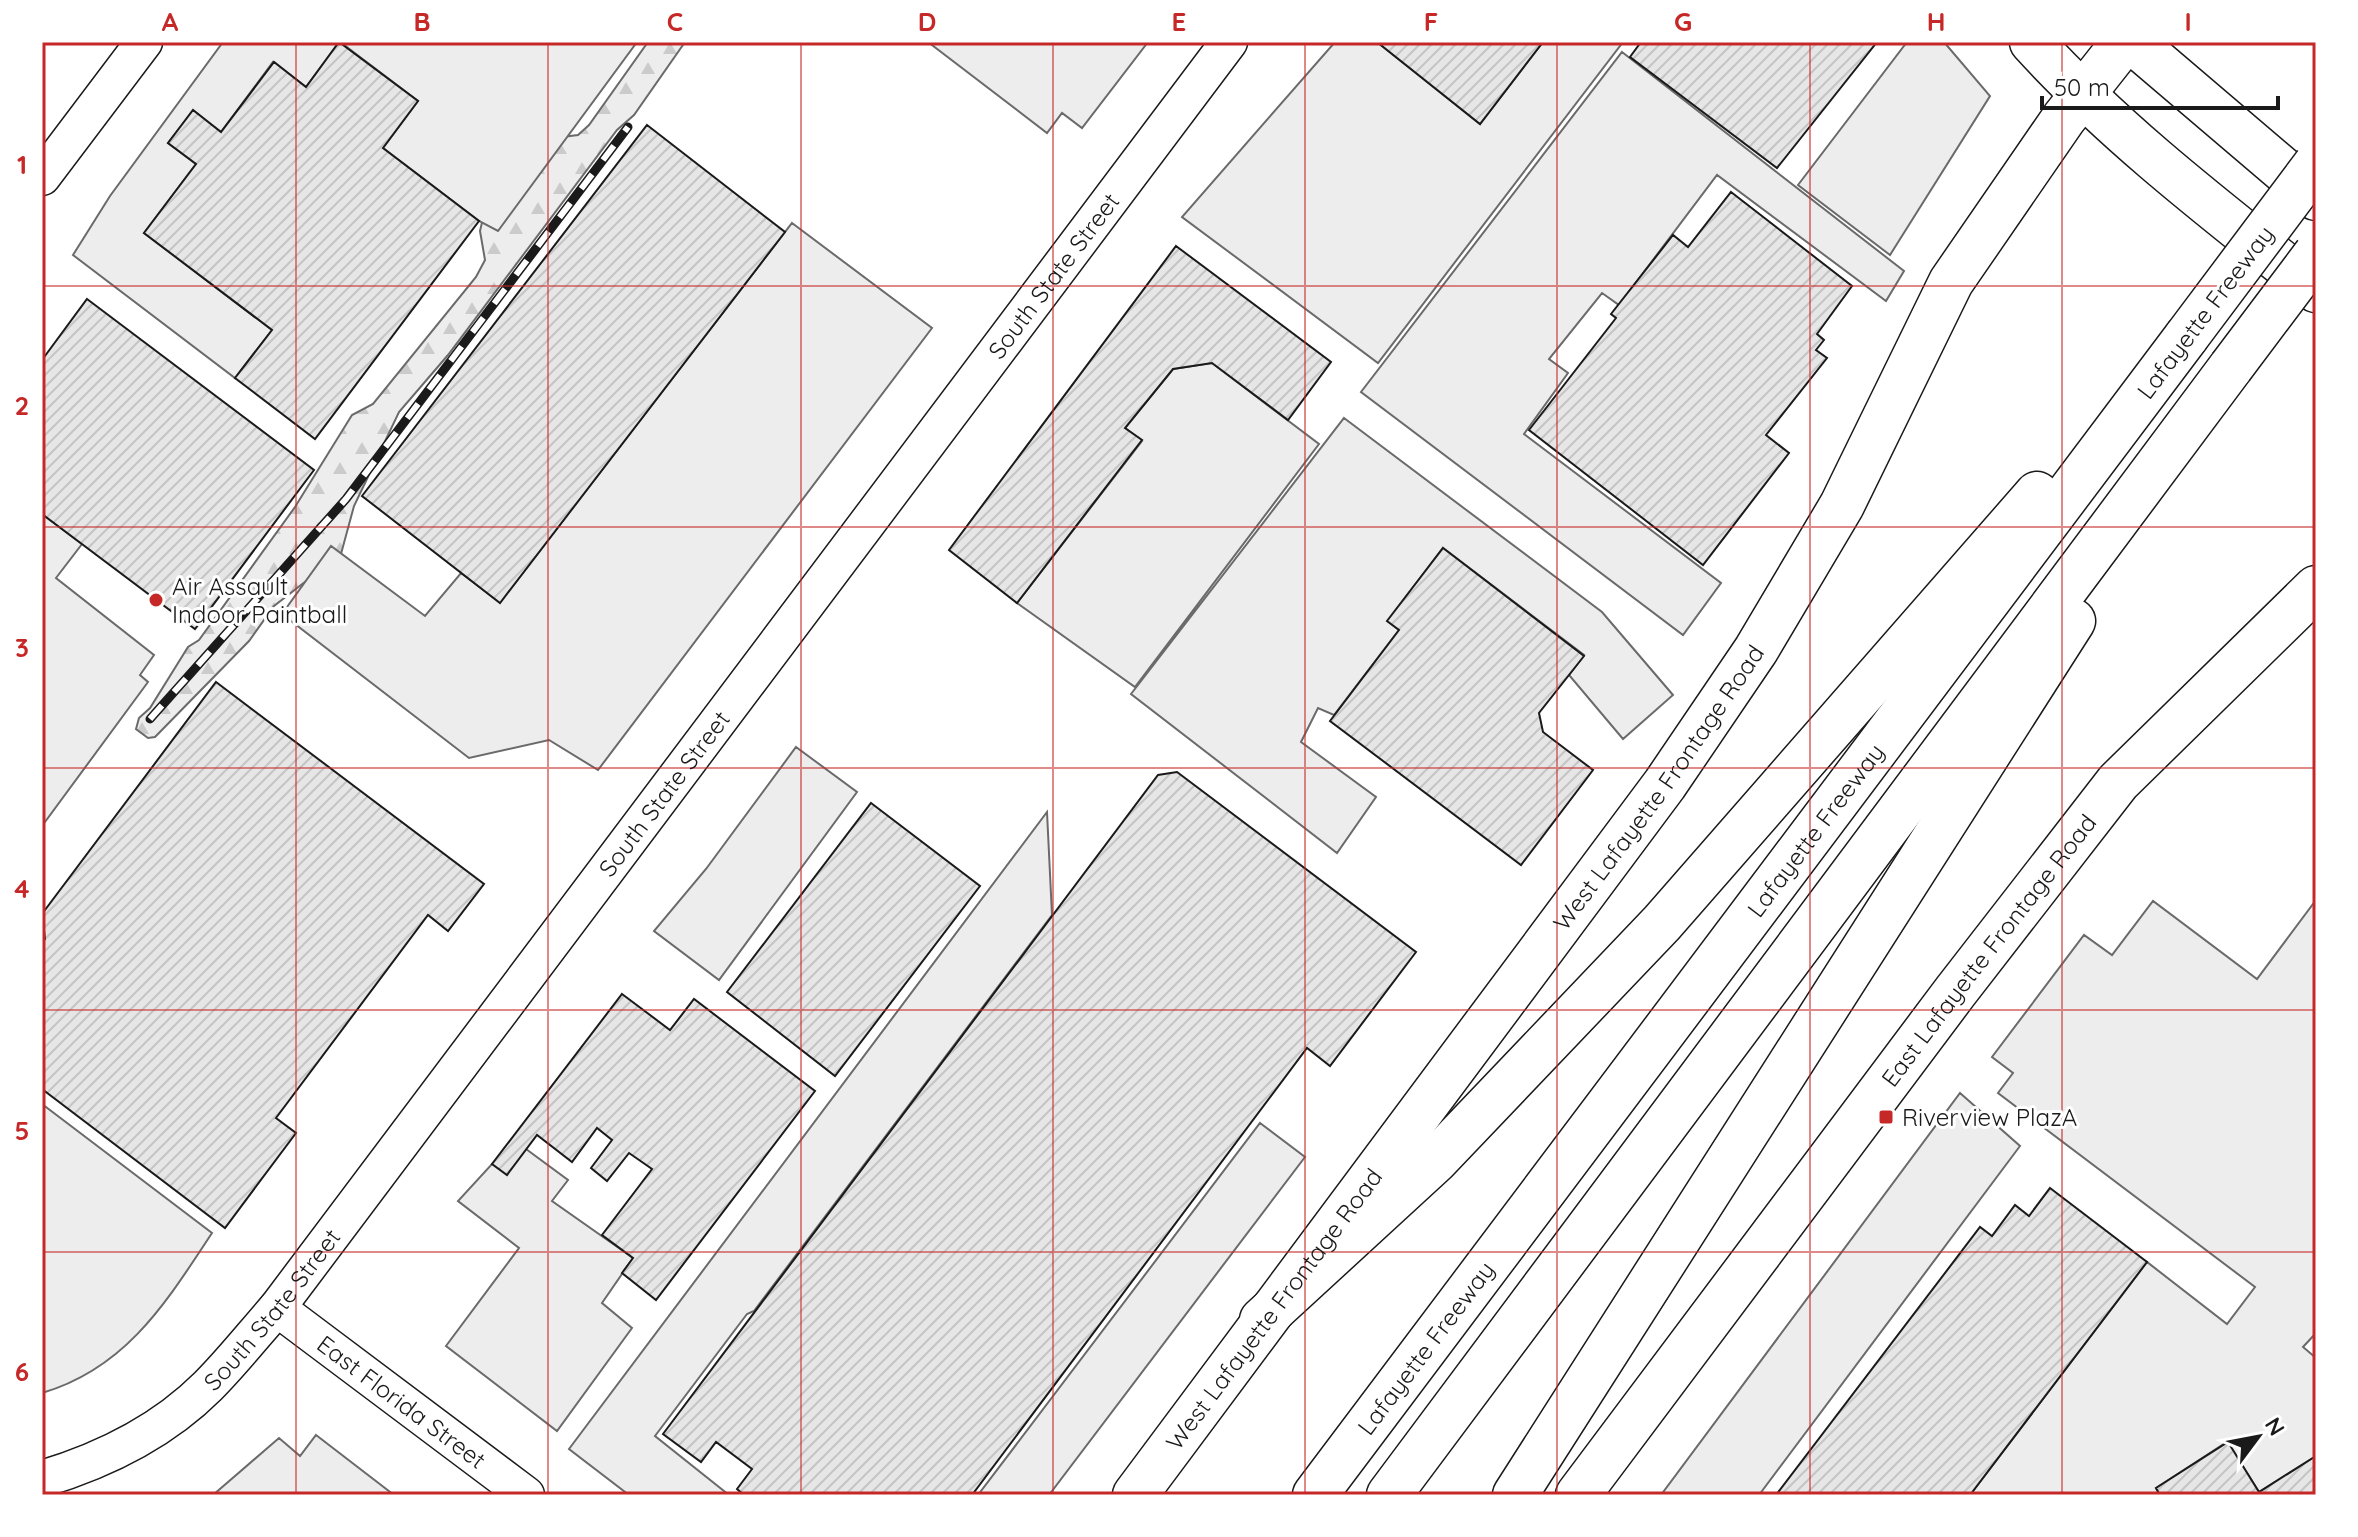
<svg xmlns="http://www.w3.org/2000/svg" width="2358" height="1537" viewBox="0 0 2358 1537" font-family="Quicksand,sans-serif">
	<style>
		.forest { fill: url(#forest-firs); stroke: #6a6a6a; stroke-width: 2 }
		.pitch { fill: #ededed; stroke: #6a6a6a; stroke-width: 2 }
		.building { fill: url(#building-hatch); stroke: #1a1a1a; stroke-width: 2 }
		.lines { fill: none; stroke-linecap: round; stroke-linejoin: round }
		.minor-casing { stroke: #1a1a1a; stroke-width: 39 }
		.major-casing { stroke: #1a1a1a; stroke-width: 47 }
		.highway-casing { stroke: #1a1a1a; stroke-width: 47 }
		.minor { stroke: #fff; stroke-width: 36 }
		.major { stroke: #fff; stroke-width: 44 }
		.highway { stroke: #fff; stroke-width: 44 }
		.rail-casing { stroke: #1a1a1a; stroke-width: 9 }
		.rail { stroke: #fff; stroke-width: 6; stroke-dasharray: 18; stroke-linecap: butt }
		.highway-bridge-casing { stroke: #1a1a1a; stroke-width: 47; stroke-linecap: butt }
		.highway-bridge { stroke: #fff; stroke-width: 44 }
		.grid { fill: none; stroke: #c62828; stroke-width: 2; stroke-opacity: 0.55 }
		.poi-dot { fill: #c62828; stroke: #fff; stroke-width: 3 }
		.labels { text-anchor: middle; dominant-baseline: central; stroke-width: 6; stroke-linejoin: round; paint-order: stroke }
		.street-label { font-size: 24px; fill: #1a1a1a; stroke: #fff }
		.poi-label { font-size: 24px; fill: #1a1a1a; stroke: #fff; text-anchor: start }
		.neatline { fill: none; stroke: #c62828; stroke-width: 3 }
		.grid-label { font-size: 26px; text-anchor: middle; font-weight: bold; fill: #c62828 }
	</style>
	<defs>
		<pattern id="forest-firs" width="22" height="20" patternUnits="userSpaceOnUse" patternTransform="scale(2)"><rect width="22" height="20" fill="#ededed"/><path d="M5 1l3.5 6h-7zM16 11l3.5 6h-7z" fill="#cbcbcb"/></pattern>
		<pattern id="building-hatch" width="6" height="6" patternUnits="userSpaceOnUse" patternTransform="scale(2)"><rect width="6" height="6" fill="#e6e6e6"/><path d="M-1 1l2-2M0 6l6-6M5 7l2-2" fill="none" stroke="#c5c5c5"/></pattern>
	</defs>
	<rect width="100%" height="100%" fill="#fff"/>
	<path class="forest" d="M648,42H685L634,115L617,130L448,355L399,412L354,506L341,554L274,606L249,641L155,737L148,738L136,729L139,718L150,708L188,647L199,640L295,507L352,415L373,404L476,277L485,260L480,231L484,214L562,137L578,135L589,125Z"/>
	<path class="pitch" d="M223,42H637L498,231L479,221L383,148L418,101L340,42L306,87L273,62L221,132L193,111L168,143L196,164L144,233L272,330L235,378L73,255L110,196Z
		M928,42H1148L1082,128L1062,113L1047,133Z
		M1335,42H1377L1480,124L1543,42H1623L1378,363L1182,217Z
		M1907,42H1944L1990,96L1890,255L1798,185Z
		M1622,52L1904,271L1886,301L1717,175L1619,305L1602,293L1549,359L1568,373L1524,434L1721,583L1683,635L1361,392Z
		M792,223L932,328L598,770L549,740L469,758L282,614L331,546L425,616L461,573L500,602Z
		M1212,363L1319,444L1135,687L1017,603L1142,441L1125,428L1173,369Z
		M1344,418L1602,612L1673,695L1623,739L1569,675L1584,655L1443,548L1388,621L1399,630L1334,715L1318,708L1301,742L1376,797L1337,853L1131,694Z
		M42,514L82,544L56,578L154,655L140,675L148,682L42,826Z
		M796,747L857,792L719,980L654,931L706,869Z
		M1047,812L1052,915L754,1311L747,1314L655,1436L729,1495H629L569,1449Z
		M2316,900V1333L2303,1347L2316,1358V1456L2259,1492L2227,1442L2156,1488L2160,1495H1970L2147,1262L2227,1324L2255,1287L1998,1093L2013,1073L1992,1057L2084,935L2112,955L2153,901L2257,979Z
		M1960,1093L2020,1146L1759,1495H1661Z
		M42,1104L212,1233C167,1301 127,1368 42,1393Z
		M1260,1123L1305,1157L1049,1495H978Z
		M526,1149L568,1180L552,1201L633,1258L602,1303L632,1328L557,1431L446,1346L519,1248L458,1201L492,1164Z
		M316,1435L394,1495H213L279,1438L300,1456Z"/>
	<path class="building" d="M339,42L418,101L383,148L479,221L315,439L235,378L272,330L144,233L196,164L168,143L193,110L221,132L274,62L306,87Z
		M1377,42H1543L1480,124Z
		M1641,42H1877L1777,168L1630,57Z
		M647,125L785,232L500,603L362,496Z
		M1731,192L1852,286L1817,334L1824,340L1816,350L1827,358L1766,435L1789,453L1703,565L1529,430L1616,318L1611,314L1673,235L1688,247Z
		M1176,246L1331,362L1288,420L1212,363L1173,369L1125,428L1142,440L1017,603L949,550Z
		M87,299L314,470L195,629L42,514V360Z
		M1443,548L1584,656L1539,713L1543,732L1593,770L1521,865L1330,721L1399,630L1387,621Z
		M216,682L484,884L448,931L428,915L276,1118L296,1133L225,1228L42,1089V943L45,939L42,914Z
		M1177,772L1416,952L1330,1066L1307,1048L972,1495H744L737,1489L752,1469L716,1442L701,1462L663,1434L1158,775Z
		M871,803L980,886L835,1076L727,992Z
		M622,994L670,1030L694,999L815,1091L656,1300L622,1273L633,1258L602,1235L652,1169L629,1153L607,1181L591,1168L612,1140L597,1128L572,1162L537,1135L507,1175L492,1164Z
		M2050,1188L2147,1262L1970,1495H1776L1980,1227L1992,1236L2015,1205L2029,1216Z
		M2228,1442L2259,1492L2316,1456V1495H2160L2156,1488Z"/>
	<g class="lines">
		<g class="minor-casing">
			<g id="minor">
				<path d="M42,177L144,42"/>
				<path id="s1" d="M277,1308L526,1495"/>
				<path id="s2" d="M42,1479C102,1461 163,1431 208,1386C232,1362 254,1334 277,1308L1229,42"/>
			</g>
		</g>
		<g class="major-casing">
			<g id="major">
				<path d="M2032,42C2117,135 2218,212 2316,290"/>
				<path d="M2133,42L2316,198"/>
				<path id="s3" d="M1135,1495L1665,784L1756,650L1842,505L1951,282L2064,118L2124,42"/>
				<path id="s4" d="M1578,1495L1955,992L2118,782L2316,588"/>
			</g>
		</g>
		<g class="highway-casing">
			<g id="highway">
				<path d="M1262,1320L1435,1161L1662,923L2037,494"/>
				<path id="s5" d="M1315,1495L2187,336"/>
				<path d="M1389,1495L2231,367"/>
				<path d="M1515,1495L2073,621"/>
			</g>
		</g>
		<use href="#minor" class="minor"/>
		<use href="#major" class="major"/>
		<use href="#highway" class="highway"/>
		<g class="rail-casing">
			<path id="rail" d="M150,719L346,499L628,127"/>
		</g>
		<use href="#rail" class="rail"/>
		<g class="highway-bridge-casing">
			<path id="highway-bridge" d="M2187,336L2316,164
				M2231,367L2316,254"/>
		</g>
		<use href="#highway-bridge" class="highway-bridge"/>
	</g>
	<path class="grid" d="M296,42V1495M548,42V1495M801,42V1495M1053,42V1495M1305,42V1495M1557,42V1495M1810,42V1495M2062,42V1495M42,286H2316M42,527H2316M42,768H2316M42,1010H2316M42,1252H2316"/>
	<g class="poi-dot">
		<circle cx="156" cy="600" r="8"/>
		<rect x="1878" y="1109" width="16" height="16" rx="4"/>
	</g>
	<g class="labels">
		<g class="street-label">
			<text stroke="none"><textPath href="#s2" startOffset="1588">South State Street</textPath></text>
			<text transform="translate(2205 312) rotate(-53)">Lafayette Freeway</text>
			<text stroke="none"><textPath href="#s3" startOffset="880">West Lafayette Frontage Road</textPath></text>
			<text stroke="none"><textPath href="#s2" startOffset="940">South State Street</textPath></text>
			<text stroke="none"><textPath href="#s5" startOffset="832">Lafayette Freeway</textPath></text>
			<text stroke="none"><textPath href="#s4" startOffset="682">East Lafayette Frontage Road</textPath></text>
			<text stroke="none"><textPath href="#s3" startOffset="232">West Lafayette Frontage Road</textPath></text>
			<text stroke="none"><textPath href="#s2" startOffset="292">South State Street</textPath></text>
			<text stroke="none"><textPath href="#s5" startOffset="184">Lafayette Freeway</textPath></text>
			<text stroke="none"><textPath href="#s1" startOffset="156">East Florida Street</textPath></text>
		</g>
		<g class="poi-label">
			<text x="172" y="586">Air Assault<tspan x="172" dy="28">Indoor Paintball</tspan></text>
			<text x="1902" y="1117">Riverview PlazA</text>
		</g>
	</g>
	<rect width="2358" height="1537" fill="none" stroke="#ffffff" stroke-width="88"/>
	<g transform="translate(2258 1437) rotate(58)" stroke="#ffffff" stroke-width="6" paint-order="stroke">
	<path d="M0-6L14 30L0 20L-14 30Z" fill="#1a1a1a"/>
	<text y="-12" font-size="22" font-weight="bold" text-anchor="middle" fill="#1a1a1a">N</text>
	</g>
	<path d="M2042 96v12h236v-12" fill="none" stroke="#1a1a1a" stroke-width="4"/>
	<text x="2054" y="96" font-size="24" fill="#1a1a1a" stroke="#ffffff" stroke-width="6" paint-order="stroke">50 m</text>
	<rect x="44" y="44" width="2270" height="1449" class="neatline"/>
	<g class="grid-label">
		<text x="170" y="31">A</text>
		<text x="422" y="31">B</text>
		<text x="675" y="31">C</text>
		<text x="927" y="31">D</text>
		<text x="1179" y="31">E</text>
		<text x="1431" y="31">F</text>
		<text x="1683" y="31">G</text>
		<text x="1936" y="31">H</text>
		<text x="2188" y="31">I</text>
		<text x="22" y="174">1</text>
		<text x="22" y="415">2</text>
		<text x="22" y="657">3</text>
		<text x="22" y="898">4</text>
		<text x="22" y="1140">5</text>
		<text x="22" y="1381">6</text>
	</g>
</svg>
